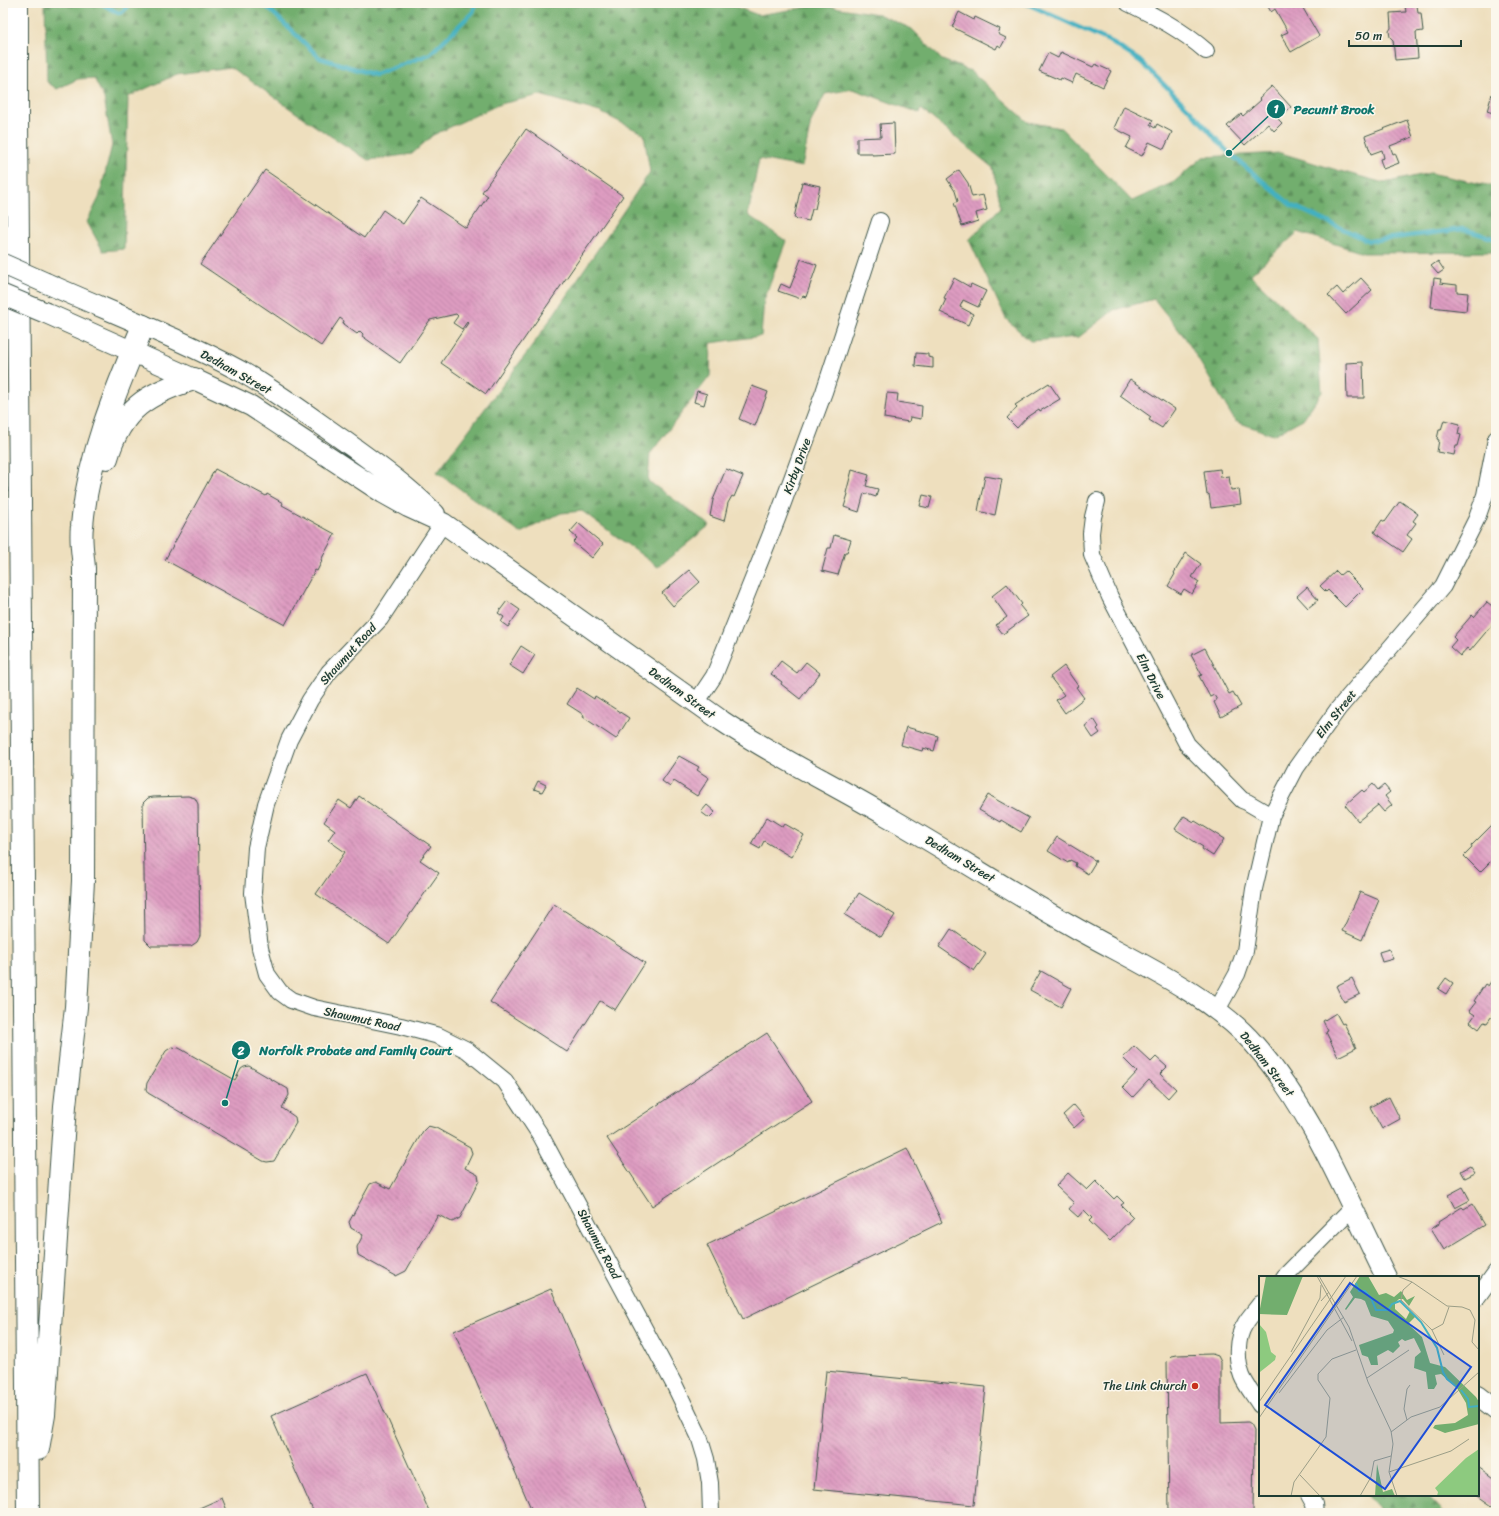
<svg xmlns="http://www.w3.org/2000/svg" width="1499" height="1516" viewBox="0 0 1499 1516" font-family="Sriracha,sans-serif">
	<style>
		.forest { fill: url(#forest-firs); stroke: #487651 }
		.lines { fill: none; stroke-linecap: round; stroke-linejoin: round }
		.stream { stroke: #43b0c1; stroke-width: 4.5 }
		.building { fill: url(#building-back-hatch) }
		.minor-casing { stroke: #3e5549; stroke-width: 18 }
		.major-casing { stroke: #3e5549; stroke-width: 22 }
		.highway-casing { stroke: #3e5549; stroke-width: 24 }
		.minor { stroke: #fff; stroke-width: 16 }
		.major { stroke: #fff; stroke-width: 20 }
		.highway { stroke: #fff; stroke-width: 22 }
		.major-bridge-casing { stroke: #3e5549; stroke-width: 22; stroke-linecap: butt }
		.major-bridge { stroke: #fff; stroke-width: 20 }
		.poi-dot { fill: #c8321e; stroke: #fbf7ec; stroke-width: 1.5 }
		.labels { text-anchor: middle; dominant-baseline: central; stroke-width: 3; stroke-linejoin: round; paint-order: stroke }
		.street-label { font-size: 12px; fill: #1f3d34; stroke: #fbf7ec }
		.poi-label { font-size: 12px; fill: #1f3d34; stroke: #fbf7ec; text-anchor: end }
		.inset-river { fill: none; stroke: #43b0c1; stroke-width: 2 }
		.inset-road { fill: none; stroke: #9b9e87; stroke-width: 1 }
		.view { fill: #1d4ed8; fill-opacity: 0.15; stroke: #1d4ed8; stroke-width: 2 }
		.inset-edge { fill: none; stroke: #1f3d34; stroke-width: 2 }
		.leader { fill: none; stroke: #0f766e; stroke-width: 1.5 }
		.callout-dot { fill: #0f766e; stroke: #fbf7ec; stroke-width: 1.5 }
		.mark-label { font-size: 12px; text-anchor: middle; font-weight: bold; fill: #fff }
		.callout-label { font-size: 13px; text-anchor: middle; font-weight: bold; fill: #0f766e; stroke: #fbf7ec; stroke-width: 3; stroke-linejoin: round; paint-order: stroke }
	</style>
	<defs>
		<pattern id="forest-firs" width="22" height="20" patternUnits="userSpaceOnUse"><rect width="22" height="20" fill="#72ae6e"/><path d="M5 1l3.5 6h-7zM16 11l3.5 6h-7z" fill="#5d8f5b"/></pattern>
		<pattern id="building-back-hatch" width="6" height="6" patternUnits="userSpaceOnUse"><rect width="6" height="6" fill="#de9cc1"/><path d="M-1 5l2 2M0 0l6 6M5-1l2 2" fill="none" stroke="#b3809e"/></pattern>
	</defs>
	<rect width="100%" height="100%" fill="#fbf7ec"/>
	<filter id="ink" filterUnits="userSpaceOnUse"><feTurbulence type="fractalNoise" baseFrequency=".025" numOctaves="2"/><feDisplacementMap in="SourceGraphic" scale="8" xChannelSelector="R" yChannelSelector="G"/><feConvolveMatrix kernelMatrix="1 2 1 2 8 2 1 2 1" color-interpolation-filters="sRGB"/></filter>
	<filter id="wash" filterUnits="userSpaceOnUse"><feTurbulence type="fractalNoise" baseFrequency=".012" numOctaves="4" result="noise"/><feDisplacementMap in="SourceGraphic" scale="16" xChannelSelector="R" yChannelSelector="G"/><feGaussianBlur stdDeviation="0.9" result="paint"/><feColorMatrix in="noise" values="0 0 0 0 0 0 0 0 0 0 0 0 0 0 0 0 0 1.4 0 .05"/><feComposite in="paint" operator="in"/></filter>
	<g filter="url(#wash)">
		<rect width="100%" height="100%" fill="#eedfbe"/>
		<path class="forest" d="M45,3H725L758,15L821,5L878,14L912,29L942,60L971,71L1028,122L1061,128L1132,201L1174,182L1203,157L1281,153L1340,171L1384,183L1430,173L1496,187V252L1363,253L1298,232L1250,275L1318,339L1322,392L1303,419L1273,435L1235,421L1186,339L1154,299L1114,310L1079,337L1030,341L1006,319L969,240L1001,207L993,168L921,109L919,113L853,89L825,94L811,122L802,167L759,159L748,215L786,241L764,300L761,336L711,343L710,376L650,454L648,481L710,525L658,567L582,511L561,513L520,533L437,472L533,345L650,172L644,134L600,112L540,95L500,104L433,135L412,154L368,160L315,126L231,67L177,74L128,97L124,249L103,251L87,222L99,198L112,145L104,98L94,78L78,79L57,89L47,82Z
			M1367,1495H1427L1445,1513H1384Z"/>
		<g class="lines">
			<path class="stream" d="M101,3L118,13C124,13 126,8 128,3
				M259,3L267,7L320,58L375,75L430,54L473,12L476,3
				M1025,3L1109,41L1140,61L1191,111L1229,153L1291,205L1369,241L1463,229L1496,239"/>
		</g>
		<g id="blocks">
			<path class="building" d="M1266,3H1300L1319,36L1291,52L1281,35L1288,32L1275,9L1271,12Z
				M1417,5L1418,13H1421L1423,31L1416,32L1418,58L1395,60L1393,40L1390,37L1389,31L1391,28L1390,13L1406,12L1405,6Z
				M959,12L974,20L975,17L1000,29L998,34L1006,38L1001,47L998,45L996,49L952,27Z
				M1061,52L1093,67L1095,64L1111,71L1103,87L1076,74L1072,83L1061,78L1060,80L1039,71L1048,53L1058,58Z
				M1272,86L1291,107L1278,119L1282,123L1274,131L1268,124L1245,145L1227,126L1241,114L1243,116L1261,100L1259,98Z
				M1492,94L1496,95V114L1487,111Z
				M1124,106L1153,120L1150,125L1155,128L1157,124L1172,132L1164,149L1149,142L1142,156L1126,148L1132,137L1114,128Z
				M1407,120L1413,137L1390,146L1393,154L1395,153L1399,163L1383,169L1380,159L1384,158L1382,150L1371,154L1365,136Z
				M894,123L895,154L872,155V153H857V138L881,137L880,124Z
				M526,129L623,196L486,394L441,363L468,323L467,322L462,329L453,323L458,316L456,314L430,320L400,363L362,336L363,334L360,331L357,334L343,324L344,321L340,318L321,346L200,264L265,170L364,238L383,210L403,224L421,198L466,228L488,196L482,192Z
				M959,170L968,183L972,197L983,195L987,210L976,213L978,221L962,226L954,203L958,201L955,191L947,179Z
				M802,182L820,186L815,209H812L809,221L794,218Z
				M801,259L817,265L806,297L803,296L801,299L778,291L781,284L790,288Z
				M1438,261L1444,270L1438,274L1431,266Z
				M954,278L970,287L971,284L986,291L978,307L963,300L960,307L973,314L968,325L940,312L946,299L944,298Z
				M1361,278L1372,290L1346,314L1328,295L1337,287L1343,294Z
				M1434,278L1441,279L1440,283L1457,285V292L1468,293L1466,311L1431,307Z
				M916,353L928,354V357L933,358V368L915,366Z
				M1363,362L1364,398H1347L1346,363Z
				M1130,379L1175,409L1162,428L1149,420L1151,417L1120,395Z
				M1049,383L1060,399L1040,411L1039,409L1027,417L1017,428L1007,418L1017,407L1015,405Z
				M752,386L768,392L755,426L739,419Z
				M697,391L707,394L704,405L694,402Z
				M887,393L898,394L897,402L922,406L921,419L910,417L909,422L884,418Z
				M1444,420L1460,424L1458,434L1461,435L1458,446H1456L1454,455L1437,452L1439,440L1437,439L1439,430H1441Z
				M215,469L266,496L267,494L283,503L282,505L335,534L321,560L322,561L317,571L315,570L285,625L165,560Z
				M726,469L743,476L734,497L732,496L728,503L724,521L710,516L713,500Z
				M1220,469L1221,477L1229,476L1231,490L1239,489L1241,504L1211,508L1209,494L1207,495L1204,471Z
				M852,470L869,475L866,486L878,489L876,497L864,493L859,512L844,507L848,494L846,493Z
				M985,476L1002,479L995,515L978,511Z
				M923,495L932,497L929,508L920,506Z
				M1400,501L1418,514L1413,521L1416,523L1407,535L1412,539L1403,552L1374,532L1382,520L1385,522Z
				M578,523L603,544L592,558L573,542L577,538L570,532Z
				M834,535L851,540L847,552H845L838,575L822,571L828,548H831Z
				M1186,553L1201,564L1192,577L1199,582L1192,594L1184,589L1181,594L1168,586L1175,574L1174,573Z
				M689,570L700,582L673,606L662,593Z
				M1336,571L1340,575L1345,571L1363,589L1345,607L1328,590L1326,592L1320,586Z
				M1007,584L1022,604L1020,606L1028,616L1003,634L996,625L1007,617L992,596Z
				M1307,587L1318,600L1308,608L1297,596Z
				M507,601L520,610L508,627L501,622L504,617L498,613Z
				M1487,602L1496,609V620L1470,651L1467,648L1460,656L1450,647L1456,640L1453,637L1472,615L1474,617Z
				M521,646L535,655L523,674L509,665Z
				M1205,648L1229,694L1233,692L1241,706L1221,717L1214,702L1217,700L1214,695L1210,697L1199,676L1202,675L1191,655Z
				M781,661L797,673L806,662L820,673L800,699L781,684L782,682L771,674Z
				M1064,666L1078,686L1076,687L1084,698L1065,713L1056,700L1064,695L1050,677Z
				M577,688L594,699L595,696L629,718L616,739L583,717L584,715L567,704Z
				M1094,719L1099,727L1097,729L1100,733L1093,738L1085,726Z
				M906,727L938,736L934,751L923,748L922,751L901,745Z
				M679,756L699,767L697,770L709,778L697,796L674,781L670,787L662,781Z
				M538,781L546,785L542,792L534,789Z
				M1373,784L1378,790L1384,785L1390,792L1385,796L1392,805L1384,812L1378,805L1358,821L1345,805L1362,790L1364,792Z
				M988,795L1029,818L1021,832L1001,820L1000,822L979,810Z
				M188,796L195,798L198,804L200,936L197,942L191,946H151L145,940L143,803L148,798L153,797Z
				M359,796L431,846L420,860L439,873L389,944L316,894L345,852L328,840L335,830L324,822L339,800L351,808Z
				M707,805L715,812L709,818L701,812Z
				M1184,816L1194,822L1195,821L1224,839L1213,856L1202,849L1203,847L1175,829Z
				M767,817L783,827L785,824L804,835L791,857L764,841L760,849L751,844Z
				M1496,821V856L1480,872L1464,856L1472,848L1471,846Z
				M1057,837L1096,861L1088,874L1075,866L1076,863L1070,860L1068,863L1048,851Z
				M1360,892L1379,900L1362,940L1342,931Z
				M859,893L895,915L881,937L845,915Z
				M554,904L645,963L615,1010L600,1001L567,1052L490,1002Z
				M951,929L986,954L974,971L939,947Z
				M1389,949L1393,959L1382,962L1379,952Z
				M1041,971L1071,988L1061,1007L1030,990Z
				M1496,974V1010L1487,1023L1484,1022L1479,1029L1470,1022L1475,1015L1469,1011L1476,1002L1474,1001L1485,984L1488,986Z
				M1352,978L1360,994L1344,1002L1336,986Z
				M1446,978L1453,983L1446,994L1438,989Z
				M1336,1013L1342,1024L1344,1023L1356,1048L1338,1057L1326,1032L1328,1031L1323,1021Z
				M767,1033L812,1101L652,1206L607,1138Z
				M1134,1046L1151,1062L1156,1057L1167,1067L1160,1074L1176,1089L1168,1098L1149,1080L1133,1097L1123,1087L1137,1072L1123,1058Z
				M172,1047L179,1048L235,1080L241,1069L244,1067L249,1066L288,1089L289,1095L282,1108L295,1117L296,1123L274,1161L267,1162L263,1161L148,1093L146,1089L147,1083L166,1051Z
				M1389,1097L1400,1119L1382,1129L1370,1107Z
				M1074,1105L1085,1118L1074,1128L1063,1115Z
				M428,1126L436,1128L470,1147L472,1153L465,1168L478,1175L479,1181L460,1218L452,1222L438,1215L406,1271L396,1276L358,1255L357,1247L363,1235L351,1228L349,1222L370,1184L376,1182L390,1189L423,1131Z
				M907,1148L942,1222L743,1319L707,1245Z
				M1470,1166L1475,1173L1465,1178L1461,1171Z
				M1068,1173L1087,1190L1096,1181L1114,1199L1117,1196L1124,1203L1121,1205L1133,1217L1110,1241L1089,1221L1092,1218L1084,1210L1078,1217L1069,1209L1074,1203L1056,1186Z
				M1463,1187L1470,1200L1455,1208L1448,1195Z
				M1472,1204L1485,1225L1444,1250L1431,1229L1439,1224L1438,1222L1462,1207L1464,1209Z
				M551,1289L649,1513H533L454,1331Z
				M1212,1354L1218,1356L1221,1362V1423L1248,1422L1251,1424L1254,1430L1253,1513H1169L1167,1361L1172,1356L1177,1355Z
				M826,1371L986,1387L974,1505L814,1489Z
				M367,1373L430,1513H314L271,1416Z
				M1478,1467L1496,1480L1495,1507L1478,1495Z
				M222,1498L228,1513H188Z"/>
		</g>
	</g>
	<g filter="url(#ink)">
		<use href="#blocks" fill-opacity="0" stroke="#3e5549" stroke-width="1"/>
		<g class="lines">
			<g class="minor-casing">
				<path id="minor" d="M1128,3C1157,17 1182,30 1206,51
					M1097,501L1093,517L1091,533L1092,555L1110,597L1187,744L1242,800L1247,802L1271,816
					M443,523L380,619L329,672L310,700L289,740L266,804L256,848L253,893L260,948L267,974L280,992L291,1000L314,1008L401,1026L439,1036L467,1050L505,1081L541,1136L675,1386L699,1436L706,1459L710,1483L711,1513
					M696,703L714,676L777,519L824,392L880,221
					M1217,1010L1237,974L1245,951L1254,889L1271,816L1296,768L1338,709L1443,586L1477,518L1485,495L1496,439
					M1284,1277L1352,1208
					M1478,1297L1496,1272
					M1260,1304C1255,1311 1249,1317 1245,1324C1236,1338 1236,1360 1242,1376C1246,1386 1254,1395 1260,1405
					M1309,1495L1314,1504L1315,1513"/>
			</g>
			<g class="major-casing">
				<path id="major" d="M46,283C111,312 179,338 242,372C277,392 310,417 343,440C376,464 406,485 435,514
					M46,313L194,379L251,406L383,493L408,507L443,523L722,721C774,756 831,783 885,815C949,851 1010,892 1074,927C1132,960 1210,994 1254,1044C1313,1111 1346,1197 1386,1277
					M1478,1396L1496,1410"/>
			</g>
			<g class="highway-casing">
				<path id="highway" d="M17,3V120L28,1513
					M107,458C121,409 148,393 194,379
					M38,1449L44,1415L65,1106L76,1007L83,881L84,568C83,555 80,540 82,526C88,455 116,390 143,326"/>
			</g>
			<use href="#minor" class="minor"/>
			<use href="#major" class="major"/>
			<use href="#highway" class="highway"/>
			<g class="major-bridge-casing">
				<path id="major-bridge" d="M3,264L46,283
					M3,295L46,313"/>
			</g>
			<use href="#major-bridge" class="major-bridge"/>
		</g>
	</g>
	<circle class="poi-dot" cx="1195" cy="1386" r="4"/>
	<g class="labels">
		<g class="street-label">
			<text transform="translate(236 372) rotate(29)">Dedham Street</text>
			<text transform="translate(797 466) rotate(-70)">Kirby Drive</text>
			<text transform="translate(348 654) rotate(-48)">Shawmut Road</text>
			<text transform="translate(1151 676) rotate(63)">Elm Drive</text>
			<text transform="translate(682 693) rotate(36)">Dedham Street</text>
			<text transform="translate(1336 714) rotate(-52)">Elm Street</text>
			<text transform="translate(960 859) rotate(31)">Dedham Street</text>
			<text transform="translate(362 1019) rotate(12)">Shawmut Road</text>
			<text transform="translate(1267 1064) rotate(52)">Dedham Street</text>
			<text transform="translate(599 1244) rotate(62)">Shawmut Road</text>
		</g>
		<g class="poi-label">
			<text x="1187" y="1386">The Link Church</text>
		</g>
	</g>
	<g transform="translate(1259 1276)">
		<rect width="220" height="220" fill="#eedfbe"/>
		<path d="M220,173V220H178L179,216L176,212L207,182Z" fill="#8dca7f"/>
		<path d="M7,0H44L28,39L0,38ZM101,0H109L120,19L127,17L135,21L142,15L148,24L156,20L150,30L144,23H140L136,27V33L147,43L151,35L157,40L149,48L163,61L171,87L186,91L217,121L220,126V148L186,157L174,152L176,149L196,147L209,139L207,127L198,112L182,98L176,99L178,108L175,113H169L167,96L155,92L156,81L162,76L155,62L146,65L143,63L139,66L141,70L134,77L129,74L118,80L119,89H112L109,81L103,79L100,69L134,57L135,54L129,45L112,40L106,25L102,23L96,22L87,34L86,33L94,21L91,16ZM118,188L124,216L133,213L136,220H116Z" fill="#72ae6e"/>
		<path d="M0,48L7,56L12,76L17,80L16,84L1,96Z" fill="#8dca7f"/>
		<path class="inset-river" d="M97,7L100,15H106L112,22L117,34H129L133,28L141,25L162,46L178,72L184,96L188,103L199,112M202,114L209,123L210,131L220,130"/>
		<path class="inset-road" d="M58,0L93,65M60,0L90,51L109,106L132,155L134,168L130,196L138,220M138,0L153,6M62,25L70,16M173,54L184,48L190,31M32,76L61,22L62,9M185,79L173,54L142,24L144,14L153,6L188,30L203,31L211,34L216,44L213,66L220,74M108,102L150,74M20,117L68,54L85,41M0,126L87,0M0,142L98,0M148,144L145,133L148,113L151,109M132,156L152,141L181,131L220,96M130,196L192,175L210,163M41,199L61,220M32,220L35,206L67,161L71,122L59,104V98L73,83L97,74M101,220L112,201L115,185L132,180"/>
		<path class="view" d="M91,7L212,91L126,213L6,129Z"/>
		<rect width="220" height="220" class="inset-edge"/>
	</g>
	<path class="leader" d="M1229 153L1276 109M225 1103L241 1050"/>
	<g class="callout-dot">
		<circle cx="1229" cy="153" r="4"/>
		<circle cx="225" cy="1103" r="4"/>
		<circle cx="1276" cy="109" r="10"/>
		<circle cx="241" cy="1050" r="10"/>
	</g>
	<g class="mark-label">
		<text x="1276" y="113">1</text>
		<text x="241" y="1055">2</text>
	</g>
	<g class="callout-label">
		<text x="1334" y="114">Pecunit Brook</text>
		<text x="356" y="1055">Norfolk Probate and Family Court</text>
	</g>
	<rect width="1499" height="1516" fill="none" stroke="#fbf7ec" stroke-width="16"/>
	<path d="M1349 40v6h112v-6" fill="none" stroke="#1f3d34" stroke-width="2"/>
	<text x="1355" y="40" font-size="12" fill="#1f3d34" stroke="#fbf7ec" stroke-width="3" paint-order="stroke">50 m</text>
</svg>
